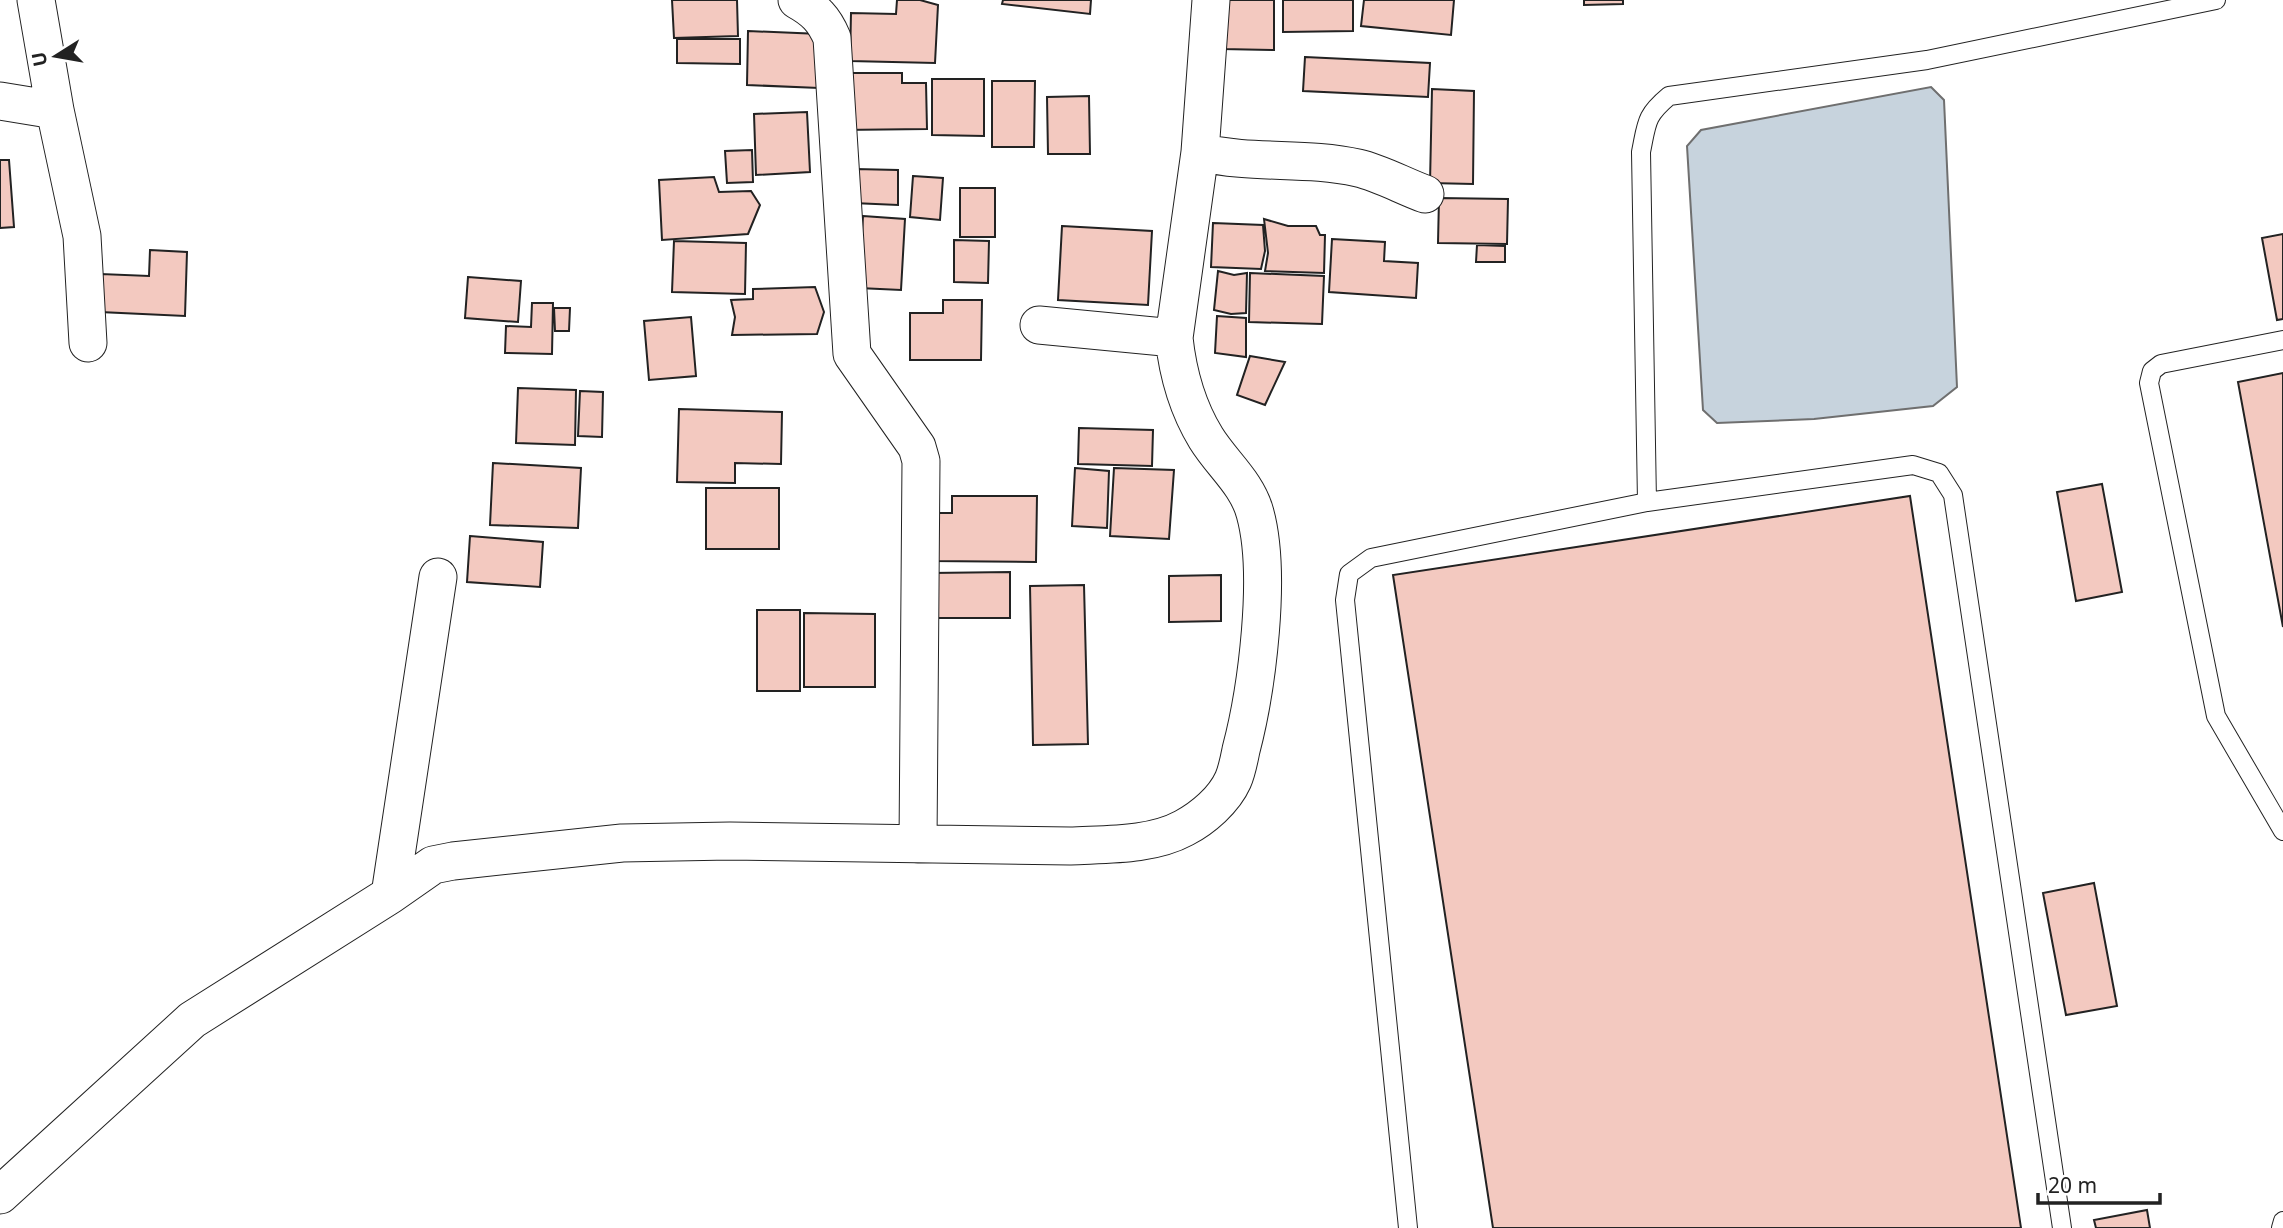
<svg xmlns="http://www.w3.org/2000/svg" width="2283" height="1228" viewBox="0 0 2283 1228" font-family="'Noto Sans',sans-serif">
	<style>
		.water { fill: #c7d3dd; stroke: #6f6f6f; stroke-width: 2 }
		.building { fill: #f3c9c0; stroke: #222; stroke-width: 2 }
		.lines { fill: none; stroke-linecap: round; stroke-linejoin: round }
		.service-casing { stroke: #222; stroke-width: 20 }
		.minor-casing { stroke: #222; stroke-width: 39 }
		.service { stroke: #fff; stroke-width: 18 }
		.minor { stroke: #fff; stroke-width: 37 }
	</style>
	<rect width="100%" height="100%" fill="#fff"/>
	<path class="water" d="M1931,87L1944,100L1957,387L1933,406L1814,419L1717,423L1703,410L1687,146L1701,130Z"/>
	<path class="building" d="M672,0H737L738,36L674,38Z
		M897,0H920L938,5L935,63L850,61L851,13L896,14Z
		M1003,0H1091L1090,14L1002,4Z
		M1222,0H1274V50L1222,49Z
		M1283,0H1353V31L1283,32Z
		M1364,0H1454L1451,35L1361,26Z
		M1584,0H1623V4L1584,5Z
		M748,31L820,34L819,88L747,85Z
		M677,39H740V64L677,63Z
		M1305,57L1430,63L1428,97L1303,91Z
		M840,73H902V83H926L927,129L840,130Z
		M932,79H984V136L932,135Z
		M992,81H1035L1034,147H992Z
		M1432,89L1474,91L1473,184L1430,183Z
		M1089,96L1090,154H1048L1047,97Z
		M807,112L810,172L756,175L754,114Z
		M752,150L753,182L727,183L725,151Z
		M0,160H9L14,227L0,228Z
		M855,169L898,170V205L853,203Z
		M913,176L943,178L940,220L910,217Z
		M714,177L719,192L751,191L760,205L748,234L662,240L659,180Z
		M960,188H995V237H960Z
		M1439,198L1508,199L1507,244L1438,243Z
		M863,216L905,219L901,290L859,288Z
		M1264,219L1288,226H1316L1320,235H1325L1324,273L1265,271L1268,253Z
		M1213,223L1263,225L1265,251L1261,269L1211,267Z
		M1062,226L1152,231L1148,305L1058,300Z
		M2283,234V319L2277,320L2262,238Z
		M1332,239L1385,242L1384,261L1418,263L1416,298L1329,292Z
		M954,240L989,241L988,283L954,282Z
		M674,241L746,243L745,294L672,292Z
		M1477,245L1505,246V262H1476Z
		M150,250L187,252L185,316L100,312L101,274L149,276Z
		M1218,271L1234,275L1247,273L1246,313L1231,314L1214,310Z
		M1250,273L1324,276L1322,324L1249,322Z
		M468,277L521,281L518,322L465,318Z
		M815,287L824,312L817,334L732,335L735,317L731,300L753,299V289Z
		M943,300H982L981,360H910V313H943Z
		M532,303H553L552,354L505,353L506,326L531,327Z
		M554,308H570L569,331H555Z
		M1217,316L1246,318V357L1215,353Z
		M691,317L696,376L649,380L644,321Z
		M1250,356L1285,362L1265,405L1237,395Z
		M2283,373V627L2238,382Z
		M518,388L576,390L575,445L516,443Z
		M580,391L603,392L602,437L578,436Z
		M679,409L782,412L781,464L735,463V483L677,482Z
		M1079,428L1153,430L1152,466L1078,464Z
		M493,463L581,468L578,528L490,525Z
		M1075,468L1109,471L1107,528L1072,526Z
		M1114,468L1174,470L1169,539L1110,536Z
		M2102,484L2122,592L2076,601L2057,492Z
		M706,488H779V549H706Z
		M952,496H1037L1036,562L930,561L931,513H952Z
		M1910,496L2021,1228H1493L1393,575Z
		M470,536L543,542L540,587L467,582Z
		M1010,572V618H931V573Z
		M1221,575V621L1169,622V576Z
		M1084,585L1088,744L1033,745L1030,586Z
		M757,610H800V691H757Z
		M804,613L875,614V687H804Z
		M2094,883L2117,1006L2066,1015L2043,893Z
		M2147,1210L2150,1228H2096L2094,1220Z"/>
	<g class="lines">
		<g class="service-casing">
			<path id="service" d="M2283,340L2161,364L2152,371L2149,383L2216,716L2283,831
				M1647,502L1641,152C1647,123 1645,116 1669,96L1927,60L2216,0
				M1408,1228L1345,600L1349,574L1371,558L1647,502L1913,465L1939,473L1953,495L2062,1228
				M2281,1228L2283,1221"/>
		</g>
		<g class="minor-casing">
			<path id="minor" d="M36,0L55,110L82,236L88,343
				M797,0C815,10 824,19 832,38L852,354L917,447L921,461L918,844
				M0,101L55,110
				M1200,152C1252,165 1306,156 1358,168C1380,173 1403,186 1425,194
				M1039,325L1174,338
				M390,895L438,577
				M0,1195L192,1020L390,895L433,865L453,861L622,843L730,841L1070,846C1106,844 1151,846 1184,828C1203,818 1224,800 1233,780C1237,771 1239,760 1241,750C1257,689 1272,574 1255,513C1247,483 1222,464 1206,438C1187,407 1178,375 1174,338L1200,152L1211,0"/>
		</g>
		<use href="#service" class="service"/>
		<use href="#minor" class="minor"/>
	</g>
	<g transform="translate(56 56) rotate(259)" stroke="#ffffff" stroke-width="5" paint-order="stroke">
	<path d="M0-5L12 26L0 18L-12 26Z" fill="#222222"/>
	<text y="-10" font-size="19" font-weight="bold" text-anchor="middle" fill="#222222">U</text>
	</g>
	<path d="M2038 1193v10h122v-10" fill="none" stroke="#222222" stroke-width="3.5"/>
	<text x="2048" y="1193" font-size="21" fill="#222222" stroke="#ffffff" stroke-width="5" paint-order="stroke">20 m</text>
</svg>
